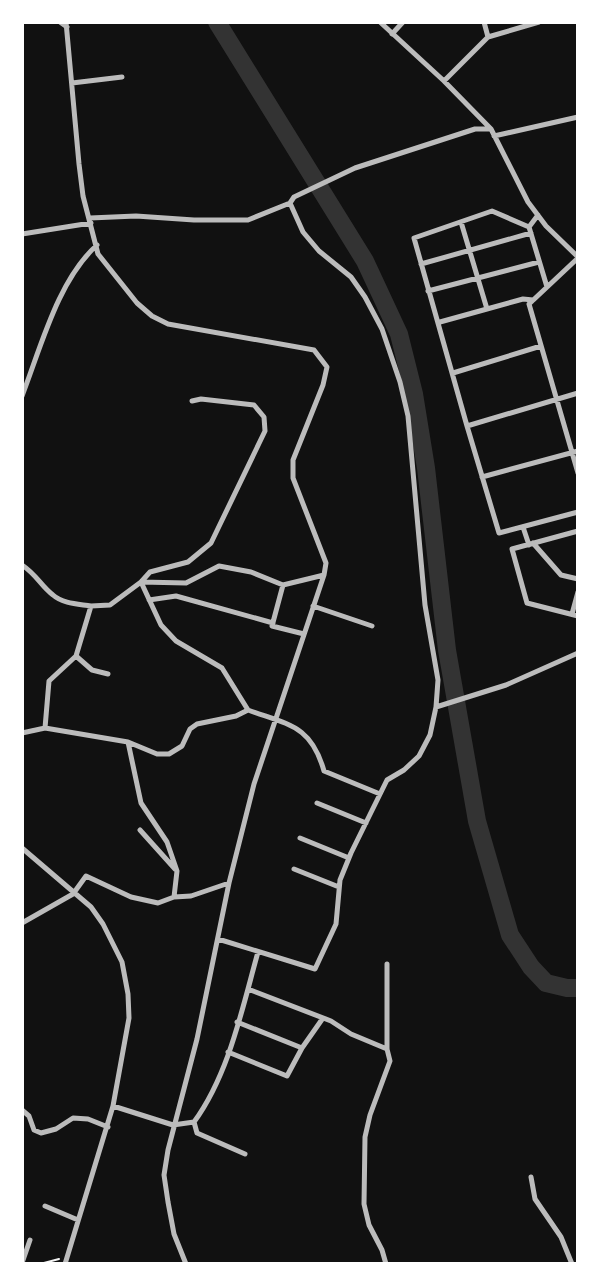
<svg xmlns="http://www.w3.org/2000/svg" width="600" height="1286" viewBox="0 0 600 1286" font-family="'Varela Round',sans-serif">
	<style>
		.lines { fill: none; stroke-linecap: round; stroke-linejoin: round }
		.river { stroke: #333; stroke-width: 18 }
		.path { stroke: #f5f5f5; stroke-width: 2 }
		.minor { stroke: #bcbcbc; stroke-width: 5 }
	</style>
	<rect width="100%" height="100%" fill="#111"/>
	<g class="lines">
		<path class="river" d="M217,22L365,261L399,334L414,394L426,468L447,650L477,821L510,935L531,967L546,983L567,988H578"/>
		<path class="path" d="M40,1264L59,1259"/>
		<path class="minor" d="M60,22L67,27
			M66,22L79,164L83,196L98,254L137,303L152,316L168,324L314,350L327,367L323,385L293,460V478L326,563L324,575L254,784L229,883L197,1039L168,1150L164,1175L168,1202L174,1234L186,1264
			M380,22L444,81L491,129L528,202L546,226L578,257
			M484,22L488,37
			M392,34L403,22
			M444,81L488,37L539,22
			M72,83L122,77
			M494,136L578,117
			M290,203L303,232L319,251L351,277L365,297L382,329L400,382L408,416L425,605L438,680L436,707
			M538,215L529,227L547,287
			M90,218L136,216L194,220H248L290,203L294,197L355,168L475,129H491
			M22,234L91,223
			M578,258L529,304L578,473
			M421,264L531,233
			M428,291L539,262
			M487,309L523,299L533,300
			M440,322L487,309L461,222
			M453,373L541,346
			M578,393L467,426L499,533L578,512
			M22,396C41,347 58,280 97,245
			M192,401L201,399L254,405L264,417L265,431L211,543L188,562L150,572L141,582L161,625L176,641L222,668L248,710
			M467,426L414,238L492,211L529,227
			M482,477L578,451
			M523,527L529,545
			M578,531L512,549L527,603L578,616
			M533,543L561,575L578,579
			M22,565C37,575 41,586 53,595C63,604 79,604 91,606
			M283,585L272,626L304,634
			M149,600L176,596L273,623
			M313,606L372,626
			M572,614L578,592
			M76,656L92,670L108,674
			M45,728L128,742L141,803L167,842L177,871L174,897
			M22,733L45,728L49,681L76,656L91,606L110,605L141,582L186,583L219,566L251,572L283,585L324,575
			M128,742L157,754H169L182,746L190,729L197,724L236,716L248,710C289,725 311,725 324,771L380,794
			M317,803L366,823
			M140,830L175,869
			M300,838L349,858
			M22,848L91,907L103,924L122,962L128,994L129,1018L113,1106L65,1264
			M294,869L339,887
			M22,923L73,894L86,876L131,897L158,903L174,897L191,896L229,883
			M218,939L315,969L336,924L340,880L351,853L387,780L404,770L419,756L430,735L436,707L506,685L578,653
			M248,989L331,1021L351,1034L387,1049
			M237,1022L302,1048L323,1018
			M228,1052L287,1076L302,1048
			M113,1106L173,1125L194,1122C229,1074 242,1009 258,952
			M22,1110L29,1116L34,1130L41,1133L56,1129L73,1118L88,1119L108,1127
			M194,1122L197,1133L245,1154
			M531,1177L535,1199L561,1237L572,1264
			M45,1206L78,1220
			M22,1263L30,1240
			M386,1264L382,1250L369,1225L364,1204L365,1137L370,1115L390,1061L387,1049V964"/>
	</g>
	<rect width="600" height="1286" fill="none" stroke="#ffffff" stroke-width="48"/>
</svg>
